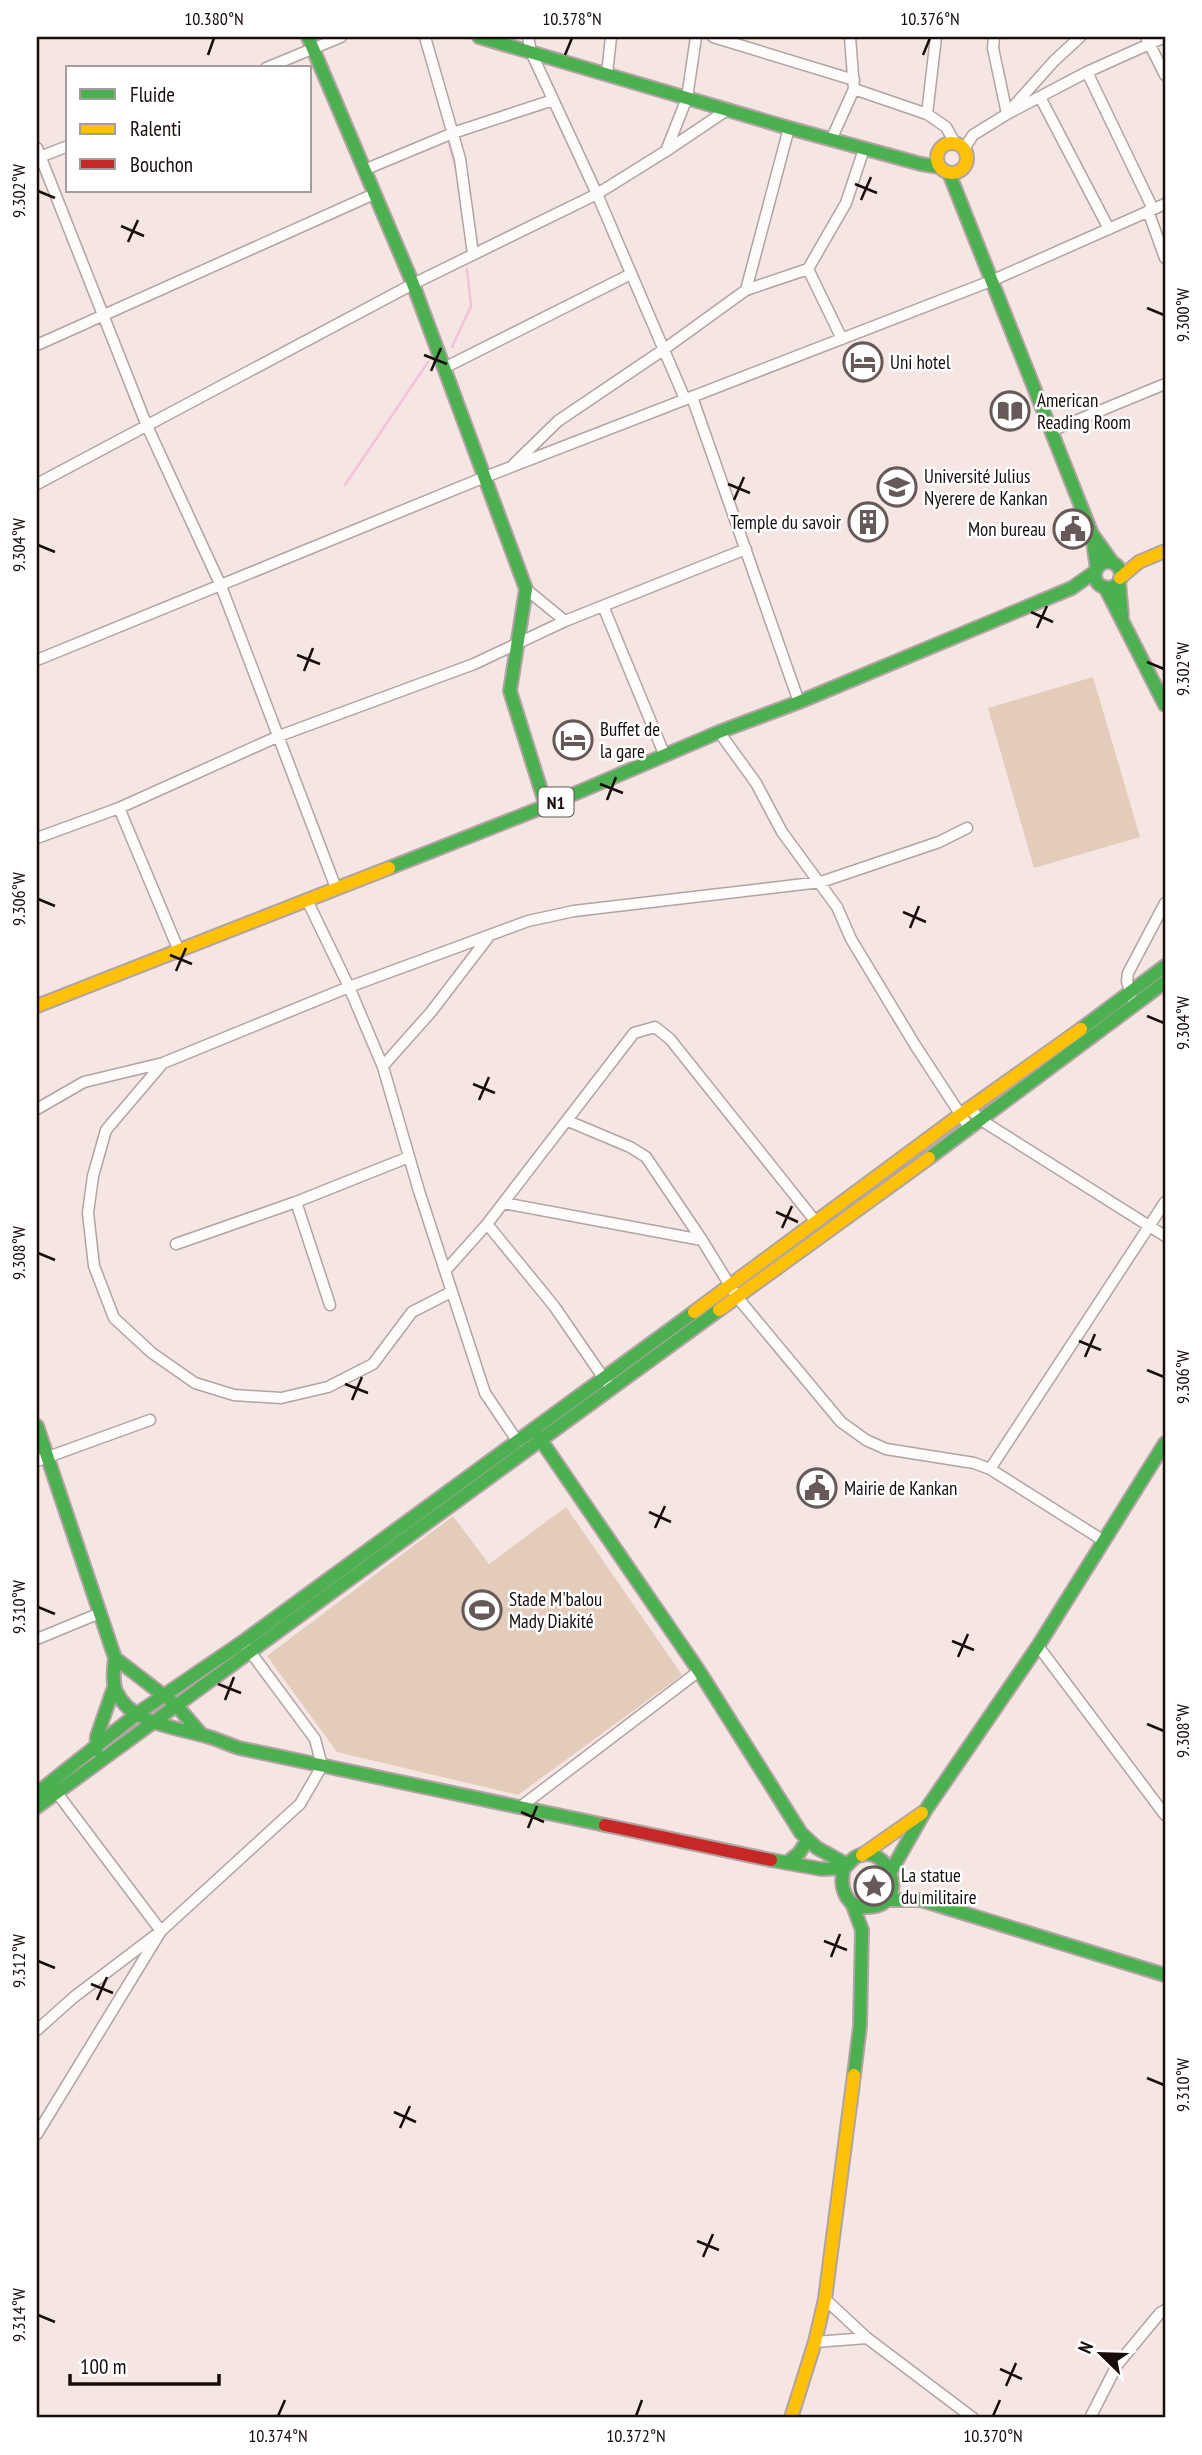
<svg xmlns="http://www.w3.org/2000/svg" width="1202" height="2455" viewBox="0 0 1202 2455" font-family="'PT Sans Narrow',sans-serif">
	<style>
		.green { fill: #e4ccbb }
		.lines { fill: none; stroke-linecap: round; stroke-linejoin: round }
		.stream { stroke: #f2c3db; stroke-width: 2.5 }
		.street-casing { stroke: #b1a4a3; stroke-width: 13 }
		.fast-casing { stroke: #b1a4a3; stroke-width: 16 }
		.slow-casing { stroke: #b1a4a3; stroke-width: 16 }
		.jam-casing { stroke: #b1a4a3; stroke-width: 16 }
		.street { stroke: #fefbfb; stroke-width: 10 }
		.fast { stroke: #4caf50; stroke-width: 12 }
		.slow { stroke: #ffc107; stroke-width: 12 }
		.jam { stroke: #c62828; stroke-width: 12 }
		.ticks { fill: none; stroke: #190d0c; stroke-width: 2.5 }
		.labels { text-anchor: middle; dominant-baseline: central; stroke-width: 5; stroke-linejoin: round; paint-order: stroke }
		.shield { fill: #fff; stroke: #5e5655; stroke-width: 2 }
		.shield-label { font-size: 18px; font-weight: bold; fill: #190d0c }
		.poi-label { font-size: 19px; fill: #190d0c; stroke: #fff; text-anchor: start }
		.neatline { fill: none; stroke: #190d0c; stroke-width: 2.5 }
		.ticks-label { font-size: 18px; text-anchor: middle; fill: #190d0c }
	</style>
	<rect width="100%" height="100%" fill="#f5e5e3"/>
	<path class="green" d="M1093,677L1140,837L1034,868L988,708Z
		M566,1507L682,1675L518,1795L337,1752L267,1656L453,1516L489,1564Z"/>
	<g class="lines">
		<path class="stream" d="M420,37L446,128
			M449,144L458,176
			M452,347L471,306L467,269
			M345,485L428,362"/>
		<g class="street-casing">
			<path id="street" d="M425,37L460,159L473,254
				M528,37L531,52L597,194L685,399
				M713,37L854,80
				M994,37L993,48L1007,114
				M1146,37L1165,75
				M266,68L341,37
				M1087,72L1153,209
				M607,74L611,37
				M854,89L927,114L946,127L955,143
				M1040,97L1109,229
				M1012,108L1054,61L1080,37
				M927,114L936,37
				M831,140L854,89L850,37
				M37,148L147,426L221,586L336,888
				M964,149L973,135L1007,114L1087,72L1165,37
				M666,151L727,110
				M37,158L68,146
				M364,170L453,133L553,100
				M1148,211L1165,258
				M808,269L846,203L864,149
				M746,290L808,269L842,339
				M37,345L374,194
				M444,368L631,274
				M692,397L799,702
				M1051,431L1165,384
				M514,464L558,421L663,350L746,290L789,128
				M37,484L413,284L597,194L666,151L687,98L696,37
				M526,589L565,621
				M603,606L665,756
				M37,660L485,477L991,281L1165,204
				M719,732L756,783L782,832L837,907L851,939L915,1045L970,1129
				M119,808L179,951
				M37,838L119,808L279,736L474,664L565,621L746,549
				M307,900L349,987L383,1067L419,1191L485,1393L518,1442
				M1132,999L1127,981L1128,973L1165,903
				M163,1063L106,1130L93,1176L88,1213L94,1266L114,1318L152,1353L195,1383L234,1395L281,1398L328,1387L373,1364L412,1312L451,1292
				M383,1066L431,1012L490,935
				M37,1109L84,1082L163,1063L349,987L528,921L574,911L821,882L939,842L967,828
				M970,1109L981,1120L1165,1236
				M568,1121L630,1147L646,1157L702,1240L737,1297L841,1422L866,1440L886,1449L974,1463L990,1469L1104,1541
				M296,1202L330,1305
				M503,1203L702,1240
				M487,1224L554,1306L607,1383
				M176,1244L296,1202L409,1157
				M446,1270L487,1224L634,1033L655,1027L670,1039L816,1222
				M37,1461L150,1420
				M990,1469L1165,1202
				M37,1639L100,1613
				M1038,1646L1165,1815
				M519,1808L699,1671
				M37,2030L74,1997L161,1931L300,1804L322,1766L315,1739L246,1646
				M37,2134L161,1931L54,1789
				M825,2299L867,2338L973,2418
				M815,2342L867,2338
				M1090,2418L1117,2365L1160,2313L1165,2310"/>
		</g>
		<g class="fast-casing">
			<path id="fast" d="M308,37L413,284L526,589L510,691L546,806
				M479,37L789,128L921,164L940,167
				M949,173L1092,534L1112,562
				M1092,534L1097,569
				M1095 575a13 13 0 1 1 26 0a13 13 0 1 1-26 0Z
				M1119,582L1122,616
				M1105,587L1165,705
				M389,868L546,806L719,732L799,702L1072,588L1096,571
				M1081,1029L1165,966
				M929,1158L1165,982
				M37,1426L115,1658C114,1669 112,1681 116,1691C130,1723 173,1727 202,1735C215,1738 227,1744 239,1748L605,1825
				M536,1433L699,1671L801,1833L817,1848L846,1864
				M115,1658L176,1705L202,1735
				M96,1750L97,1736L114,1687
				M37,1793L138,1713L244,1641L694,1312
				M37,1807L719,1310
				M771,1860L821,1869L844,1868C848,1865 852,1859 856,1857C888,1839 913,1907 867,1907C845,1908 839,1886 844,1868
				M787,1863L799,1853L807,1841
				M891,1871L925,1811L1038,1646L1165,1443
				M886,1900H921L1165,1975
				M852,1903L862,1930L860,2026L854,2075"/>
		</g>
		<g class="slow-casing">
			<path id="slow" d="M937 158a15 15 0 1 1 30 0a15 15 0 1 1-30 0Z
				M1120,578L1139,562L1165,551
				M37,1006L389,868
				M719,1310L929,1158
				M694,1312L960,1115L1081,1029
				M862,1855L922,1813
				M791,2418L815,2342L825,2299L854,2075"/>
		</g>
		<g class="jam-casing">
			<path id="jam" d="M605,1825L771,1860"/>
		</g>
		<use href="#street" class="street"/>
		<use href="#fast" class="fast"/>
		<use href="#slow" class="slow"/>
		<use href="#jam" class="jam"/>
	</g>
	<path class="ticks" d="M208,55L214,38M565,55L572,38M923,55L930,38M855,184L877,193M38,191L55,198M861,200L871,177M121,226L144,236M128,242L138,220M1147,308L1164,315M424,355L447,364M431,371L441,348M728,484L750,493M734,500L744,477M38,545L55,552M1031,612L1053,622M1037,628L1047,606M297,655L320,664M1147,662L1164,669M304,671L313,648M600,784L623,793M607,800L616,777M38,899L55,906M903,912L926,922M910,928L919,906M170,955L192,964M176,971L186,948M1147,1016L1164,1023M473,1084L495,1093M479,1100L489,1077M776,1212L798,1222M782,1228L792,1206M38,1253L55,1260M1079,1341L1101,1350M1085,1357L1095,1334M1147,1370L1164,1377M345,1384L368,1393M352,1400L362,1377M649,1512L671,1522M655,1528L665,1506M38,1607L55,1614M952,1641L974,1650M958,1657L968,1634M218,1684L241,1693M225,1700L234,1677M1147,1724L1164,1731M521,1812L544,1822M528,1828L537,1806M824,1941L847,1950M831,1957L840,1934M38,1961L55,1968M91,1984L113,1993M97,2000L107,1977M1147,2078L1164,2085M394,2112L416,2122M400,2128L410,2106M697,2241L719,2250M703,2257L713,2234M38,2315L55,2322M1000,2369L1022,2379M1006,2386L1016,2363M278,2416L285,2400M636,2416L642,2400M993,2416L1000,2400"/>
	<defs>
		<g id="hotel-ring" transform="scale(2.0125)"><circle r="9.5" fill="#fff" stroke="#665957" stroke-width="1.5"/><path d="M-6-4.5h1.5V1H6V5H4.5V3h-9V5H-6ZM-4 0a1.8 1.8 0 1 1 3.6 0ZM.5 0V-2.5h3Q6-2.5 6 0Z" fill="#665957"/></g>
		<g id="library-ring" transform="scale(2.0125)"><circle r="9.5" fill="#fff" stroke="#665957" stroke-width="1.5"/><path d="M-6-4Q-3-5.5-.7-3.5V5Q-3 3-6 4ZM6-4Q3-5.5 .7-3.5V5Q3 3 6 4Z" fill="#665957"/></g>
		<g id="university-ring" transform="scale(2.0125)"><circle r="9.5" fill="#fff" stroke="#665957" stroke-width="1.5"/><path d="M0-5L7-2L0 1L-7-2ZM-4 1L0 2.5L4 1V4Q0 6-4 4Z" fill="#665957"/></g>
		<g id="building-ring" transform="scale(2.0125)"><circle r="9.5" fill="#fff" stroke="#665957" stroke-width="1.5"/><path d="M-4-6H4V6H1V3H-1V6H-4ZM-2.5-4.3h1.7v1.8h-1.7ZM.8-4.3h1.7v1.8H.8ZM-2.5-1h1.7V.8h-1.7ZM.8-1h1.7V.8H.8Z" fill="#665957"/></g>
		<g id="civic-ring" transform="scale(2.0125)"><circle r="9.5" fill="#fff" stroke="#665957" stroke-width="1.5"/><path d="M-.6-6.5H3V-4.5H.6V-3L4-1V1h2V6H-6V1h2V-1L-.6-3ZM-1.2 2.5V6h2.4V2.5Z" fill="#665957"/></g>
		<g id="stadium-ring" transform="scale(2.0125)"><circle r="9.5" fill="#fff" stroke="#665957" stroke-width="1.5"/><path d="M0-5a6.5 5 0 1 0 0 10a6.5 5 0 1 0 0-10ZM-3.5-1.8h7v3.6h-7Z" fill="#665957"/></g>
		<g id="sight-ring" transform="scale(2.0125)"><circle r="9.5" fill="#fff" stroke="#665957" stroke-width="1.5"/><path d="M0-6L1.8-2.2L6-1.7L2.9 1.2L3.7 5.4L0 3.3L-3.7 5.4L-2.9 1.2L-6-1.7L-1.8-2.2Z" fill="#665957"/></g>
	</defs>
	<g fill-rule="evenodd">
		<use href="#hotel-ring" x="863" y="362"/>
		<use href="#library-ring" x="1010" y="411"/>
		<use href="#university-ring" x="897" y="487"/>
		<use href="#building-ring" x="868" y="522"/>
		<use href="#civic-ring" x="1073" y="529"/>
		<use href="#hotel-ring" x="573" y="740"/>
		<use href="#civic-ring" x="817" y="1488"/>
		<use href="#stadium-ring" x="482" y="1610"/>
		<use href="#sight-ring" x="874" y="1886"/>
	</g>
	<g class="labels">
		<rect class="shield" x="538.5" y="787.5" width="35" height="29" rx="5"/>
		<g class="shield-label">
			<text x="556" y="802">N1</text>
		</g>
		<g class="poi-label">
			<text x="890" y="362">Uni hotel</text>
			<text x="1037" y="400">American<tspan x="1037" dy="22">Reading Room</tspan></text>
			<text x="924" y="476">Université Julius<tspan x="924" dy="22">Nyerere de Kankan</tspan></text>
			<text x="841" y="522" text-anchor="end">Temple du savoir</text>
			<text x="1046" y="529" text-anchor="end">Mon bureau</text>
			<text x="600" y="729">Buffet de<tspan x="600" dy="22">la gare</tspan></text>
			<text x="844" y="1488">Mairie de Kankan</text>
			<text x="509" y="1599">Stade M'balou<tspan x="509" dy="22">Mady Diakité</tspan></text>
			<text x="901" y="1875">La statue<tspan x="901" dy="22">du militaire</tspan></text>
		</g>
	</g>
	<rect width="1202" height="2455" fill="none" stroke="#ffffff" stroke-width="77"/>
	<rect x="66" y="66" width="245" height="126" fill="#ffffff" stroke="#a39e9e" stroke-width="2"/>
	<rect x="80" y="89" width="35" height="10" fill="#4caf50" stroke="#a39e9e" stroke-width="2"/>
	<text x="130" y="102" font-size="21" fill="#190d0c">Fluide</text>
	<rect x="80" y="124" width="35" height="10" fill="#ffc107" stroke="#a39e9e" stroke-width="2"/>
	<text x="130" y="136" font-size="21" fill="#190d0c">Ralenti</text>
	<rect x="80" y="159" width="35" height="10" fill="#c62828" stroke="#a39e9e" stroke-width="2"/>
	<text x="130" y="172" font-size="21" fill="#190d0c">Bouchon</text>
	<g transform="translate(1101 2354) rotate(293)" stroke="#ffffff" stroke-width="5" paint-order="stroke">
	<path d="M0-5L12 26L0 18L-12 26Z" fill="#190d0c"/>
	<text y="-10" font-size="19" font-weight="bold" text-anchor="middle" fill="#190d0c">N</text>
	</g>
	<path d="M70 2374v10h149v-10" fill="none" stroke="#190d0c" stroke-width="3.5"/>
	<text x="80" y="2374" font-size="21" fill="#190d0c" stroke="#ffffff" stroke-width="5" paint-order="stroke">100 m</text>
	<rect x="38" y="38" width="1126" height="2378" class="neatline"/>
	<g class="ticks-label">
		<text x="214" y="25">10.380°N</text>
		<text x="572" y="25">10.378°N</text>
		<text x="930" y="25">10.376°N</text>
		<text transform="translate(19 191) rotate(-90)" y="6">9.302°W</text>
		<text transform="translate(1183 315) rotate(-90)" y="6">9.300°W</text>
		<text transform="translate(19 545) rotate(-90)" y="6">9.304°W</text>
		<text transform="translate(1183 669) rotate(-90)" y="6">9.302°W</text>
		<text transform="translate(19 899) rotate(-90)" y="6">9.306°W</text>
		<text transform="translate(1183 1023) rotate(-90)" y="6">9.304°W</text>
		<text transform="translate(19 1253) rotate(-90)" y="6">9.308°W</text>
		<text transform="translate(1183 1377) rotate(-90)" y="6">9.306°W</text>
		<text transform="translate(19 1607) rotate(-90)" y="6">9.310°W</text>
		<text transform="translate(1183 1731) rotate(-90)" y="6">9.308°W</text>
		<text transform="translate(19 1961) rotate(-90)" y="6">9.312°W</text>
		<text transform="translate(1183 2085) rotate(-90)" y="6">9.310°W</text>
		<text transform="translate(19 2315) rotate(-90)" y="6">9.314°W</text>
		<text x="278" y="2442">10.374°N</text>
		<text x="636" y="2442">10.372°N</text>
		<text x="993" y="2442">10.370°N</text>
	</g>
</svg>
